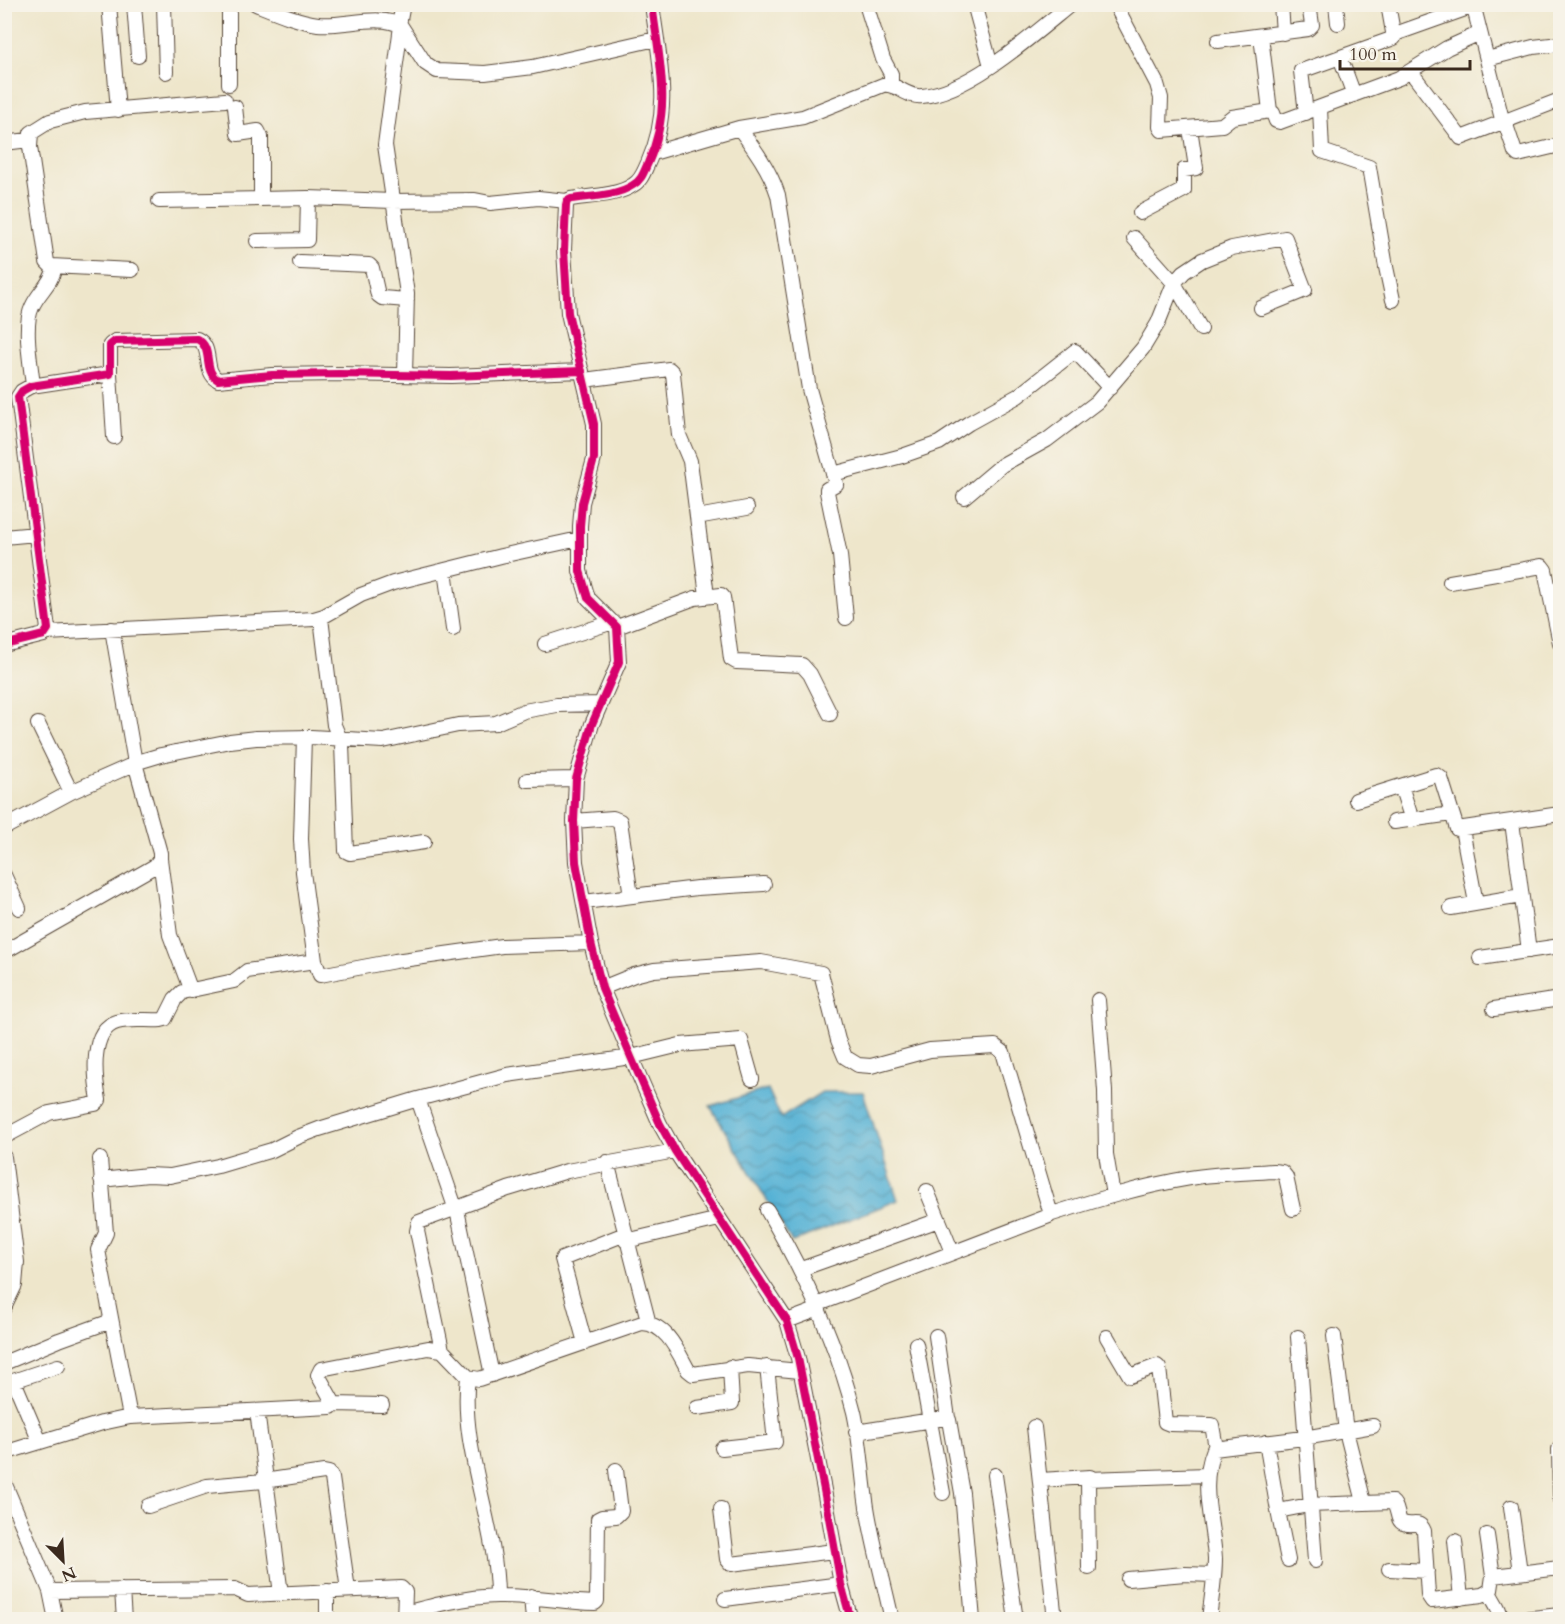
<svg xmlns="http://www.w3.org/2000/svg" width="1565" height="1624" viewBox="0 0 1565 1624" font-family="Cardo,serif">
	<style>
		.water { fill: url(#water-waves); stroke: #496e7a; stroke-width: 1.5 }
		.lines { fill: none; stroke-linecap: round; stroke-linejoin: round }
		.minor-casing { stroke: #564638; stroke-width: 16 }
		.minor { stroke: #fff; stroke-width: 14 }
		.cycleway-casing { stroke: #f7f3e8; stroke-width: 11 }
		.cycleway { stroke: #d6006c; stroke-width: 8 }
	</style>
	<defs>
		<pattern id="water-waves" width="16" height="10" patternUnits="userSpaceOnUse" patternTransform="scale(1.5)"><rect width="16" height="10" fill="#57b2d5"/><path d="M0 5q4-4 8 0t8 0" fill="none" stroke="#4991ac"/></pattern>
	</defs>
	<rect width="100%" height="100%" fill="#f7f3e8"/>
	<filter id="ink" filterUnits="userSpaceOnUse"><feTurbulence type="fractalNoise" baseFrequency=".0167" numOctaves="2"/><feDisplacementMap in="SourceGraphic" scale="12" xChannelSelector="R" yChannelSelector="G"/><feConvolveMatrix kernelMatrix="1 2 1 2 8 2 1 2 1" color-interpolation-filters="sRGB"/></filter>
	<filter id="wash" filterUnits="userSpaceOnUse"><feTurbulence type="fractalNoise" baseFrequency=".008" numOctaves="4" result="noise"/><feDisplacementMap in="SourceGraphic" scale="24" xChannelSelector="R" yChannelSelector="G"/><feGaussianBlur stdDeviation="1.35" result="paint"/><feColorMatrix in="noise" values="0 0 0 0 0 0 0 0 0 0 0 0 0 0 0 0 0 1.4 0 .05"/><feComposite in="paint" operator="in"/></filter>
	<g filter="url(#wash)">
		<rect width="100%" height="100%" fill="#eee6cb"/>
		<path class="water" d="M768,1089L781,1118L822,1092H863L898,1200L792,1242L710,1106Z"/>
	</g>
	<g filter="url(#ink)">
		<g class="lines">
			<g class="minor-casing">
				<path id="minor" d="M109,4L118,110
					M134,4L138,56
					M164,4L166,72
					M229,4V84
					M256,4C276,12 297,21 318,24C342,27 381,13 401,26L425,63L437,71L485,73L533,67L656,39
					M652,4C659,61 673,108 648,163C644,171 642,180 633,185C617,196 590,196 571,199L567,201L566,205L564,250L568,313L594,424V459L582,503L580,526V571L588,598L617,627L619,662L592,724L576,779L574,821L576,862L591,943L602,988L631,1057L660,1124L675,1151L787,1321L798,1358L824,1490L841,1584L851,1620
					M866,4L883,59L891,74V84
					M974,4L991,66
					M1115,4L1157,84L1161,98L1160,127L1162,130L1222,125L1232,117L1270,111L1273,113L1276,121L1280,122L1399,78L1447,48L1480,33
					M1281,4L1283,33
					M1336,4L1338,23
					M1473,4L1503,123
					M399,25L403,4
					M401,26L385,145L407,294L405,375
					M1395,34L1474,6
					M1261,36L1270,111
					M1218,41L1308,29L1312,25L1309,4
					M1340,57L1354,95
					M1487,59L1533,47L1560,44
					M1411,72L1461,138L1560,100
					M235,107L238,134L258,131L261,137V199
					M1320,108L1322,151L1369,167L1386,267L1393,300
					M1306,113L1301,71L1394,38L1388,4
					M1505,122L1515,152L1518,155L1560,145
					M739,128C754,148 770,170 778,195L809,389L836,484L827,489V492L840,555L846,618
					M4,143L29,140
					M653,153L739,128L803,117L883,85C898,83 906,98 922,96C970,92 1034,34 1071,4
					M159,201L308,198L393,201L475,200L490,203L538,198L567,201
					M1140,213L1184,190V170L1196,168L1190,128
					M1134,238L1174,283L1201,329
					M257,241L307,240L308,198
					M300,262L369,265L372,268L378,295L382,298L407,300
					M132,270L51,266L47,262L30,147L31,133L50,121L85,112L225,100
					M110,374L114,437
					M584,380L669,369L673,373L679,435L690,461L707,596
					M33,386C31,365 23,325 32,307C39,291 51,285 55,267
					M833,474L902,456L939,443L969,423L1018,396L1075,351L1110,388
					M964,497L1002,465L1047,440L1097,402L1143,348L1158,323L1174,283L1184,272L1202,260L1232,248L1285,238L1305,290L1261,308
					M697,517L747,508
					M4,537L36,534
					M445,570L453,629
					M1450,582L1542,566L1545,570L1560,643
					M321,618L334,725L342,744L346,851L350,853L424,842
					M617,627L695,598L721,595L723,597L731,659L736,662L802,665L810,674L830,714
					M47,633L314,619L324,616L361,595L393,583L501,556L579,539
					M545,644L613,622
					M4,645L44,635L48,629L18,397L22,391L31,386L110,374V345L115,341L197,339C214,347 202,371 218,380L272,375L339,374L451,376L582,371
					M38,724L71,792
					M304,737L301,839L303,872L315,961L320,975L395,961L502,946L591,943
					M527,780L576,779
					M1401,786L1412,820
					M1356,800L1436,775L1441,778L1457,829L1560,814
					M574,821L613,818L620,821L631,896
					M1394,822L1452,814
					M1512,822L1529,951
					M4,828L71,792L141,761L161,755L230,741L256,738L311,737L383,741L458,725L496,723L524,711L557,705L601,704
					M1462,829L1476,903
					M160,859L170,935L191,991
					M4,875L19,908
					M584,902L697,888L764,884
					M1451,908L1521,896
					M4,952L155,866L160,859V853L135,763L112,629
					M1480,958L1560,946
					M602,988L634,975L654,970L761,962L821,973L838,1040L845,1057L858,1065L871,1066L930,1050L995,1046L1003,1052L1050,1211L1049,1216L816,1305
					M1098,1000L1105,1091L1106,1154L1113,1195
					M1494,1009L1560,999
					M418,1099L456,1210
					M4,1137L49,1113L95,1104L99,1100C95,1078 89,1030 117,1022C130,1018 147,1021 161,1020L165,1019L175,999L182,992L234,981L247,971L315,961
					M4,1157L17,1262L15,1285L4,1308
					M100,1159L106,1233L98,1250L130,1417
					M607,1162L649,1324
					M101,1180L148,1175L170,1176L218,1166L272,1150L298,1137L319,1129L418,1099L507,1075L631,1057L680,1045L741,1040L752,1079
					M927,1191L952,1252
					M457,1210L492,1375
					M767,1210C804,1273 836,1341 854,1412C861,1443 862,1476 867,1507C873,1545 884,1582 892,1620
					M1049,1215C1096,1200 1142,1186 1190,1178C1217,1173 1246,1173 1273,1171L1282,1172L1286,1177L1293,1209
					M626,1241L719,1219
					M801,1269L939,1220
					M787,1321L819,1309
					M936,1336L948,1418
					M1334,1336L1346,1431L1364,1502
					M1107,1337L1130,1376L1157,1366L1159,1368L1165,1422L1170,1424L1212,1425L1216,1448
					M1298,1337L1315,1561
					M585,1343L562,1259L625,1234
					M916,1344L943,1493
					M442,1350L417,1231L419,1222L508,1189L567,1171L675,1151
					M4,1363L59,1340L111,1321
					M468,1377C459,1448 497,1524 497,1596
					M14,1381L40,1442
					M4,1384L58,1366
					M333,1404L382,1405
					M697,1408L732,1403L730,1367
					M257,1411L281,1594
					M1034,1427L1055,1620
					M856,1432L945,1418L949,1420L962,1493L973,1620
					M1266,1442L1278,1511L1309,1505L1392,1502C1399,1507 1396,1520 1403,1523C1413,1527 1419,1519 1424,1531L1428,1595L1432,1601L1482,1595L1491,1590L1493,1576L1487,1535
					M722,1448L775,1442L767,1367
					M1559,1449L1560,1498
					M4,1453L102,1423L130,1417L331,1407L333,1402L318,1375L321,1369L428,1348L442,1350L468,1377L479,1379L642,1323C666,1323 678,1352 688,1370L693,1374L748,1366L800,1371
					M995,1475L1016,1620
					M1040,1480L1090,1477
					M4,1482L50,1591L56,1620
					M148,1506L207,1486L264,1481L324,1472L329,1473L332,1478L348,1590
					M1511,1507L1520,1572
					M721,1509L727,1559L731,1564L834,1551
					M1278,1511L1288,1560
					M1455,1541L1461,1598
					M1089,1568L1088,1479L1207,1475
					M1389,1569L1427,1571
					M1493,1576L1560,1568
					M1128,1579L1185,1574L1214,1575
					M122,1590L124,1620
					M50,1591L235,1589L248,1595L401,1588L405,1592L404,1620
					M327,1591V1620
					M1489,1591C1494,1604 1500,1606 1501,1620
					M531,1596L533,1620
					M725,1599L841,1584
					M405,1613C435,1605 465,1597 497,1596C530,1595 562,1602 595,1603L597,1601L598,1519L602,1517L616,1516L621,1511L616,1470
					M1209,1620C1211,1600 1215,1579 1215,1559C1213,1522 1199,1486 1214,1449L1304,1438L1373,1426
					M1512,1620L1560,1615"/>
			</g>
			<use href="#minor" class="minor"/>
			<g class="cycleway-casing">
				<path id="cycleway" d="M652,4C659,61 673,108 648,163C644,171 642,180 633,185C617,196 590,196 571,199L567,201L566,205L564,250L568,313L594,424V459L582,503L580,526V571L588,598L617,627L619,662L592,724L576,779L574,821L576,862L591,943L602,988L631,1057L660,1124L675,1151L787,1321L798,1358L824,1490L841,1584L851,1620
					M4,645L44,635L48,629L18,397L22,391L31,386L110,374V345L115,341L197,339C214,347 202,371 218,380L272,375L339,374L451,376L582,371"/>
			</g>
			<use href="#cycleway" class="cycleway"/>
		</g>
	</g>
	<rect width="1565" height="1624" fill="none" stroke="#f7f3e8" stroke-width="24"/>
	<g transform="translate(63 1561) rotate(156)" stroke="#f7f3e8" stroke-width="4.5" paint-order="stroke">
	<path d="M0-4.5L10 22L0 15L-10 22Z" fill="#3b2a1e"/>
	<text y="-9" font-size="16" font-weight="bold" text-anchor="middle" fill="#3b2a1e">N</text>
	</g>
	<path d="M1340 60v9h130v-9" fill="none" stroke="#3b2a1e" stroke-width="3"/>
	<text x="1349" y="60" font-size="18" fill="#3b2a1e" stroke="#f7f3e8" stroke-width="4.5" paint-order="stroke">100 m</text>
</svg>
